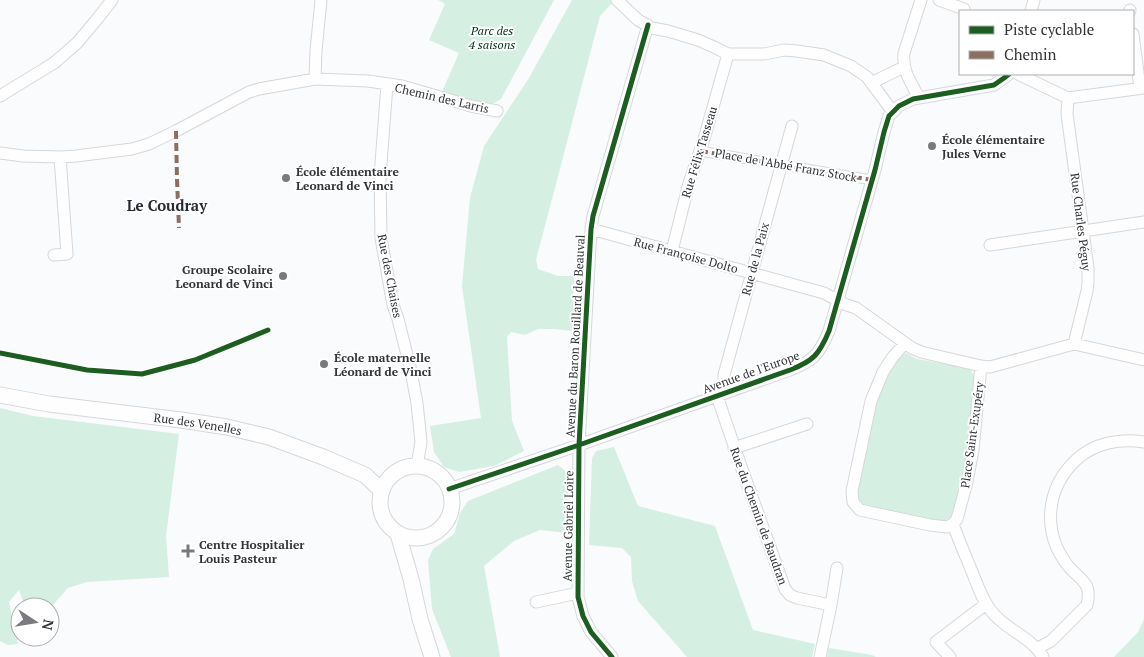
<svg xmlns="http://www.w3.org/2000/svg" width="1144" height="657" viewBox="0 0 1144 657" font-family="'PT Serif',serif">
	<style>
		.green { fill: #d5efe3 }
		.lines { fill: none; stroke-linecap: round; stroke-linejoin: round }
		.pedestrian-casing { stroke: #d5d7d9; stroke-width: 11 }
		.minor-casing { stroke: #d5d7d9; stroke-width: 13 }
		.tertiary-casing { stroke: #d5d7d9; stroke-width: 17 }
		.pedestrian { stroke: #fefeff; stroke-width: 9 }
		.minor { stroke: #fefeff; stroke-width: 11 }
		.tertiary { stroke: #fefeff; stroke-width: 15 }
		.quiet { stroke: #8d6e63; stroke-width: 4; stroke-dasharray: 8 4; stroke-linecap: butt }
		.cycleway-casing { stroke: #fff; stroke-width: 8 }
		.cycleway { stroke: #1b5e20; stroke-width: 5 }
		.poi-dot { fill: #787a7d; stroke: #fff; stroke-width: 2 }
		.labels { text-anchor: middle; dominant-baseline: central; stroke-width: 4; stroke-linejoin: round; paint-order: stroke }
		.park-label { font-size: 12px; font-style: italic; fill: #003621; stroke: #fff }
		.street-label { font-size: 12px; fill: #323438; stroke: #fff }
		.poi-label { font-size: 12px; font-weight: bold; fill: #323438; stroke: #fff; text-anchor: start }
		.quarter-label { font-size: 15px; font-weight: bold; fill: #282b32; stroke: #fff }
	</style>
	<rect width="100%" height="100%" fill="#f9fbfd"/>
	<path class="green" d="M438,0H554L501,99L494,103L468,102L441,94L459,53L429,40L445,4Z
		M572,0H611L613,2L600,16L536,260L538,269L558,276H574L572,331L554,329H538L525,335L511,332L507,337L512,421L524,451L494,466L459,472L444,467L434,452L430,426L481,418L462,286L470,198L484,146L529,78Z
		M906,353L917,359L969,368L975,377L968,445L953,516L944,522L869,509L858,499V486L874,406L890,367Z
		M0,408L33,416L179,434L166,536L169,577L87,582L68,588L50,608L25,607L19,590L9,602L18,644L8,645L0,641Z
		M614,447L638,506L715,526L753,630L815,644L812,657H687L638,601L632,581L631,557L622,548L589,545L592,458L596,451Z
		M558,465L569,474L568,533L540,530L514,541L484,566L500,657H451L432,609L428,560L433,549L454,534L460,513L468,501Z
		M1144,619V657H1114L1138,632Z
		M829,648L872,655L876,657H827Z"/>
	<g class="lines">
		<g class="pedestrian-casing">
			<path id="pedestrian" d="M700,151L872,180"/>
		</g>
		<g class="minor-casing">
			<path id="minor" d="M617,0L638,20L652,28L668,31L698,40L714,47L728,54H764L784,50L797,51L824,55L851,66L867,77L893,112
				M939,0L964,9
				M1130,10V11
				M1031,11L1034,0
				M1133,34L1140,88
				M1018,74L1068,98L1144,88
				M315,79L316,51L321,0
				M871,83L904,67
				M387,85L380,176L381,238L393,305L398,319L411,371L417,403L421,442L417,466
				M0,96L54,63L77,43L98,18L112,0
				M919,98C911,82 902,71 904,53L921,0
				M1068,98L1067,114L1088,268V283L1087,291L1074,344
				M0,153L23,156L60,157L76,156L132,149L149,144L176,131L249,92L259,89L315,79L368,81L402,86L471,106L497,111
				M591,229L824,293L844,304L856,308L912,348L921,352L981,366L990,367L1074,344L1144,360
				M990,245L1144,222
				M672,251L689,183L704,139L728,54
				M54,255L67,254L60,157
				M905,343L892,358L883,372L871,401L852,491L853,502L860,510L930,525L947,527L953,524L957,519L967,482L973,450L981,366
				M727,392L724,384V375L792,126
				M717,396L742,469L785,589L790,595L797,598L831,605L820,657
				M734,448L807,424
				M449,489L579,445L790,370C813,361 819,355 829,331L875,170L884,132L889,116L899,106L913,99L994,85L1004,78L1009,74
				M953,524C959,541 966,557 973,574C978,587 983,601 992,612C1006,630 1030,636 1043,657
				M536,602L578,593
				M831,605L837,568
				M1038,648L1051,641L1087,605C1092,582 1082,582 1069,567C1042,534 1045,489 1076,460C1094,443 1120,438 1144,442
				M612,657L591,632L583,616L578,597L579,445L591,229L593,216L648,25
				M950,657L936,642L986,604"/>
		</g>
		<g class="tertiary-casing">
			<g id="tertiary">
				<path id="s1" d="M0,395L49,404L181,420L227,427L269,437L323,457L365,475L382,491"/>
				<circle cx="416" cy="502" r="36"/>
				<path d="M398,534L411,579L420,619L432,657"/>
			</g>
		</g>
		<use href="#pedestrian" class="pedestrian"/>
		<use href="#minor" class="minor"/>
		<use href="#tertiary" class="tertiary"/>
		<path class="quiet" d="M176,131L177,179L179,228
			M700,151L872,180"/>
		<g class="cycleway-casing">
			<path id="cycleway" d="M0,353L87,370L142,374L195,360L268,330
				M449,489L579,445L790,370C813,361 819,355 829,331L875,170L884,132L889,116L899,106L913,99L994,85L1004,78L1009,74
				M612,657L591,632L583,616L578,597L579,445L591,229L593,216L648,25"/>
		</g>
		<use href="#cycleway" class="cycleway"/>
	</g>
	<g class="poi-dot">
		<circle cx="932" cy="146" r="5"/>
		<circle cx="286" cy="178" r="5"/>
		<circle cx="283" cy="276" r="5"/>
		<circle cx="324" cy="364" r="5"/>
		<path d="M185.5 543.5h5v5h5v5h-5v5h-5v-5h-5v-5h5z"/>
	</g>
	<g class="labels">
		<g class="park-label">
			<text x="492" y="30">Parc des<tspan x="492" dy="14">4 saisons</tspan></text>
		</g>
		<g class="street-label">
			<text transform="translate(442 98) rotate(13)">Chemin des Larris</text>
			<text transform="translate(699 152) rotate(-73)">Rue Félix Tasseau</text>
			<text transform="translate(786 165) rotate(10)">Place de l'Abbé Franz Stock</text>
			<text transform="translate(1081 222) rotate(83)">Rue Charles Péguy</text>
			<text transform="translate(686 255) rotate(15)">Rue Françoise Dolto</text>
			<text transform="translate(755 259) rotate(-75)">Rue de la Paix</text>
			<text transform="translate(390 276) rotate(79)">Rue des Chaises</text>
			<text transform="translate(575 336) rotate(-87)">Avenue du Baron Rouillard de Beauval</text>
			<text transform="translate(751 372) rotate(-20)">Avenue de l'Europe</text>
			<text stroke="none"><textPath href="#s1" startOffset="200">Rue des Venelles</textPath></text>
			<text transform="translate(972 435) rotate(-82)">Place Saint-Exupéry</text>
			<text transform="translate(759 516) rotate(70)">Rue du Chemin de Baudran</text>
			<text transform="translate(568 526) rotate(-89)">Avenue Gabriel Loire</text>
		</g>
		<g class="poi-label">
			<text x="942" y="139">École élémentaire<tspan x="942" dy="14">Jules Verne</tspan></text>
			<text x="296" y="171">École élémentaire<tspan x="296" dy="14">Leonard de Vinci</tspan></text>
			<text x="273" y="269" text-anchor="end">Groupe Scolaire<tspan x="273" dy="14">Leonard de Vinci</tspan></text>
			<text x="334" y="357">École maternelle<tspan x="334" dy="14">Léonard de Vinci</tspan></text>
			<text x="199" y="544">Centre Hospitalier<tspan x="199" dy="14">Louis Pasteur</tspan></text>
		</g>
		<g class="quarter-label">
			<text x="167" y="205">Le Coudray</text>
		</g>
	</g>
	<rect x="959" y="10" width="175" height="65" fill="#ffffff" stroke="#adaeaf"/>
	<rect x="969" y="26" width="25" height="8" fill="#1b5e20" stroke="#adaeaf"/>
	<text x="1004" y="35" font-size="15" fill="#323438">Piste cyclable</text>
	<rect x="969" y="51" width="25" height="8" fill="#8d6e63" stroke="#adaeaf"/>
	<text x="1004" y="60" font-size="15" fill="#323438">Chemin</text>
	<g transform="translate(35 622) rotate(102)"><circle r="24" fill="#ffffff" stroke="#adaeaf"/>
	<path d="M0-4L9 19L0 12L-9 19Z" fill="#787a7d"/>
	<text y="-8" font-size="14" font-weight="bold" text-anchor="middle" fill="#323438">N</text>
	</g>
</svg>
